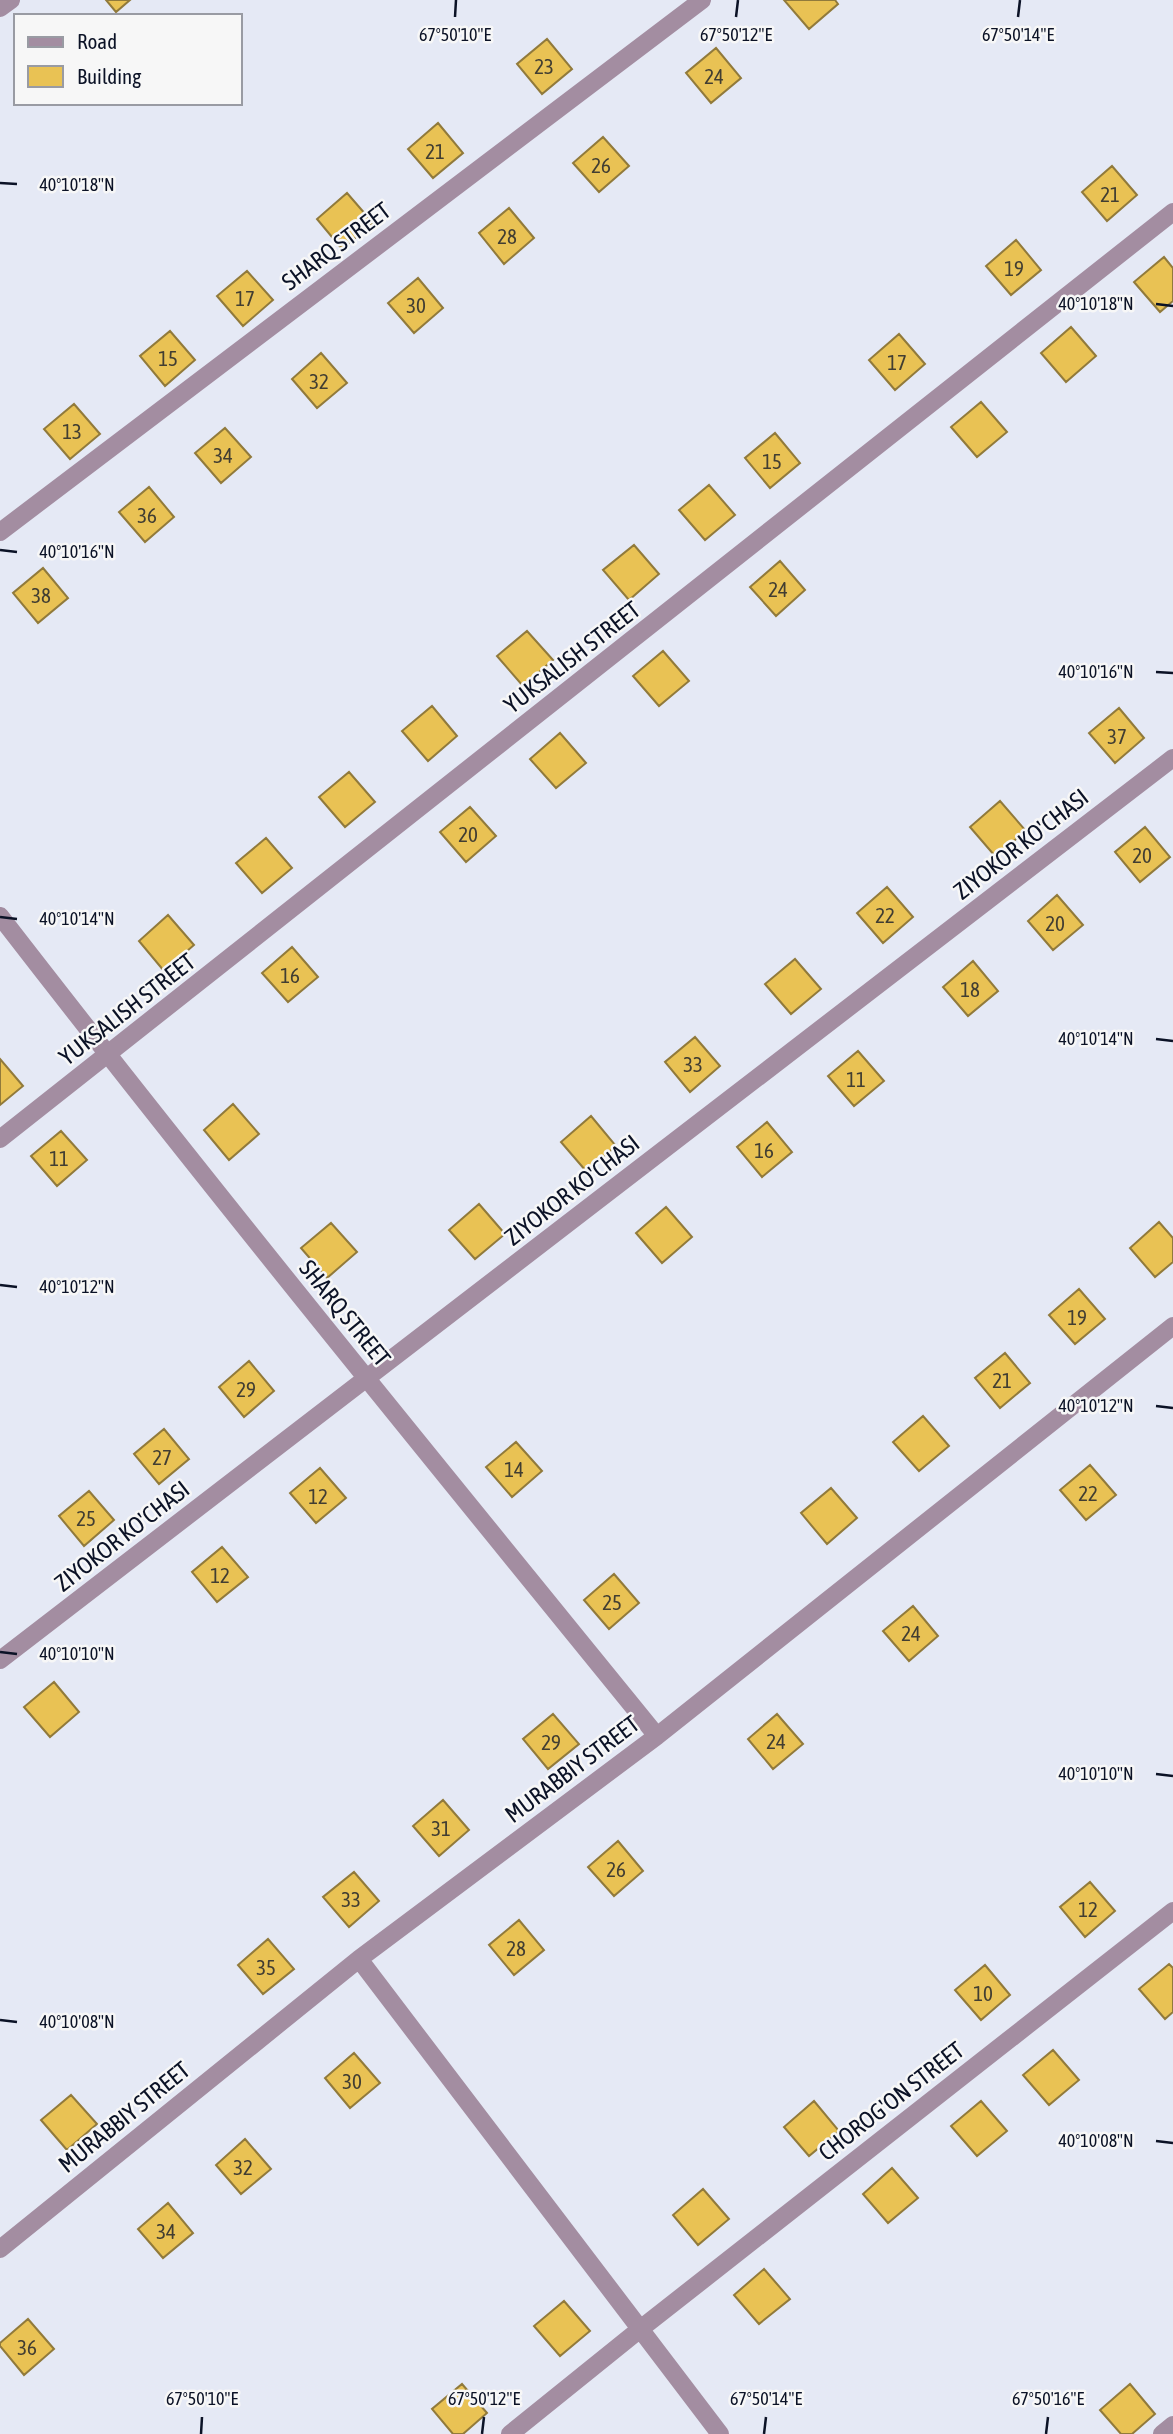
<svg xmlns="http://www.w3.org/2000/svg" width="1173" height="2434" viewBox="0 0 1173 2434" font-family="'Asap Condensed',sans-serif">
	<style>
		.building { fill: #e9c254; stroke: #917a3b; stroke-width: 2 }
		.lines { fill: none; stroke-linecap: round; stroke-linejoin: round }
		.street { stroke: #a38da1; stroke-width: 18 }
		.ticks { fill: none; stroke: #0b1226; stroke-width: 2.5 }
		.labels { text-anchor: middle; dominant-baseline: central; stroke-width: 5; stroke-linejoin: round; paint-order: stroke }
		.number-label { font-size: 21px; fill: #423e32 }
		.street-label { font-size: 24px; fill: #0b1226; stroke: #f7f7f7 }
		.ticks-label { font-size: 18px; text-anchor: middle; fill: #0b1226; stroke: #f7f7f7; stroke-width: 5; stroke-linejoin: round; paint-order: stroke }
	</style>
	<rect width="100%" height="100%" fill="#e5e9f5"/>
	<path class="building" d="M106,0H130L116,12Z
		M784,0H835L838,4L809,29Z
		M547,39L572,69L542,94L517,64Z
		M716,48L741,78L711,103L686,73Z
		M438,123L463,153L433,178L408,149Z
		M603,137L629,166L599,192L573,163Z
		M1112,166L1137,195L1107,221L1082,192Z
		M347,193L373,223L342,249L317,219Z
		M509,208L534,238L504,264L479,233Z
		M1016,240L1041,270L1011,295L986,266Z
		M1164,257L1173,268V301L1160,312L1134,282Z
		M247,271L273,300L243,326L217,296Z
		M418,278L443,308L414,333L388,303Z
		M1071,327L1096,356L1066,382L1041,353Z
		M170,331L195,360L165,386L140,356Z
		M899,334L925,364L895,390L869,360Z
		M321,353L347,383L317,408L292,379Z
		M981,402L1007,432L977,457L951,427Z
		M74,404L100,434L70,459L44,429Z
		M225,428L251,457L221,483L195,453Z
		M775,433L800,463L770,488L745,458Z
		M709,485L735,515L705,540L679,510Z
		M149,487L174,517L145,542L119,512Z
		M634,545L659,574L629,600L603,570Z
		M780,561L805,590L776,616L750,587Z
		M43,568L68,598L38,623L13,593Z
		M527,631L553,660L523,686L497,656Z
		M663,651L689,681L659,706L633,676Z
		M432,706L457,736L428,761L402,731Z
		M1119,708L1144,738L1115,763L1089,733Z
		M560,733L586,763L556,788L530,759Z
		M349,772L375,802L345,827L319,797Z
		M1000,801L1026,831L995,856L970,827Z
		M470,807L496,836L466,862L440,832Z
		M1145,827L1170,857L1140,882L1115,852Z
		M266,838L292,868L262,893L236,863Z
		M887,887L913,917L883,943L857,913Z
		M1057,895L1083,925L1053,950L1028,921Z
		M168,915L194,945L164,971L139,941Z
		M292,947L318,977L288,1002L262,973Z
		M795,959L821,989L791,1014L765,984Z
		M973,961L998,991L968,1016L943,987Z
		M695,1037L720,1066L690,1092L665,1062Z
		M858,1051L884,1081L854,1106L828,1076Z
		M0,1059L23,1086L0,1105Z
		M233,1104L259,1134L229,1160L204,1130Z
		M591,1116L616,1146L586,1171L561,1142Z
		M767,1122L792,1152L762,1177L737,1147Z
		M61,1131L87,1160L57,1186L31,1156Z
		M479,1204L505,1234L475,1259L449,1230Z
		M666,1207L692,1237L662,1263L636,1233Z
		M1159,1222L1173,1238V1262L1155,1277L1130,1248Z
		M331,1223L357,1252L327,1278L301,1248Z
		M1079,1289L1105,1319L1075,1344L1049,1315Z
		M1005,1353L1030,1383L1000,1408L975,1378Z
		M249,1361L274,1391L244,1417L219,1387Z
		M923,1416L949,1446L919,1471L893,1442Z
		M164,1429L189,1459L159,1484L134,1454Z
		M516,1442L542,1471L512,1497L486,1467Z
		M1090,1465L1116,1495L1086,1520L1060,1490Z
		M320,1468L346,1498L316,1523L290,1493Z
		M831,1488L857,1518L827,1544L801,1513Z
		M89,1491L114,1520L84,1546L59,1516Z
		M222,1547L248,1577L217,1602L192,1572Z
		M614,1574L639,1603L609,1629L584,1600Z
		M913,1606L938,1636L909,1661L883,1631Z
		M54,1682L79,1712L50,1737L24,1707Z
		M553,1714L579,1744L548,1769L523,1739Z
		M777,1714L803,1744L773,1769L748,1739Z
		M443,1800L469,1830L439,1856L413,1826Z
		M618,1841L643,1871L614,1896L588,1867Z
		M354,1872L379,1901L349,1927L323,1897Z
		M1090,1882L1115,1911L1085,1937L1060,1907Z
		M519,1920L544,1950L514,1975L489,1945Z
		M268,1939L294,1969L263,1994L238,1965Z
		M1169,1964L1173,1968V2012L1165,2019L1139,1989Z
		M985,1965L1010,1995L981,2020L955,1990Z
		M1053,2050L1079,2080L1049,2105L1023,2075Z
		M354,2053L380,2083L350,2108L325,2078Z
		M71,2095L97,2124L67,2150L41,2120Z
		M814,2101L839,2131L809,2156L784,2127Z
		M981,2101L1007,2131L977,2156L951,2126Z
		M245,2139L271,2169L241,2194L216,2165Z
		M892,2168L918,2198L888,2223L863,2194Z
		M703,2189L729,2219L698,2245L673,2215Z
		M168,2203L193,2233L163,2258L138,2229Z
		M764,2269L790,2299L759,2324L734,2295Z
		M564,2301L590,2331L560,2356L534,2326Z
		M28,2319L54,2349L24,2375L0,2346V2343Z
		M462,2384L487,2413L463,2434H453L432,2409Z
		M1130,2384L1155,2414L1132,2434H1121L1100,2410Z"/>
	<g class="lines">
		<path class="street" d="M0,8L11,0
			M0,532L702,0
			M0,916C214,1193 436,1464 657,1736
			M0,1139L1173,212
			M0,1660L1173,758
			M359,1959L720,2434
			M0,2249L359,1959L657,1736L1173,1326
			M510,2434L639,2330L1173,1911
			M1162,2434L1173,2425"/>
	</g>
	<path class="ticks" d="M455,17L456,0M736,17L738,0M1018,17L1020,0M0,183L17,184M1156,304L1173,306M0,550L17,552M1156,672L1173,673M0,917L17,919M1156,1039L1173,1041M0,1285L17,1287M1156,1406L1173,1408M0,1652L17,1654M1156,1774L1173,1776M0,2020L17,2022M1156,2141L1173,2143M201,2434L202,2417M482,2434L484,2417M764,2434L766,2417M1046,2434L1048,2417"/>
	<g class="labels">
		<g class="number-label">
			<text x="544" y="66">23</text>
			<text x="714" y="76">24</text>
			<text x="435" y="151">21</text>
			<text x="601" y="165">26</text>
			<text x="1110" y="194">21</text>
			<text x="507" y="236">28</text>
			<text x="1014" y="268">19</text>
			<text x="245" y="298">17</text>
			<text x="416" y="305">30</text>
			<text x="168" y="358">15</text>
			<text x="897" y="362">17</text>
			<text x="319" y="381">32</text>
			<text x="72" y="431">13</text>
			<text x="223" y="455">34</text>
			<text x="772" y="461">15</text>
			<text x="147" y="515">36</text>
			<text x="778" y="589">24</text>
			<text x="41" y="595">38</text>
			<text x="1117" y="736">37</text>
			<text x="468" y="834">20</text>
			<text x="1142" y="855">20</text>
			<text x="885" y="915">22</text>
			<text x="1055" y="923">20</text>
			<text x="290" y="975">16</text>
			<text x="970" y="989">18</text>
			<text x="693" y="1064">33</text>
			<text x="856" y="1079">11</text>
			<text x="764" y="1150">16</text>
			<text x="59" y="1158">11</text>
			<text x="1077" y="1317">19</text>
			<text x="1002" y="1380">21</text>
			<text x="246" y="1389">29</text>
			<text x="162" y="1457">27</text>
			<text x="514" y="1469">14</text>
			<text x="1088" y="1493">22</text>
			<text x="318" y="1496">12</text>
			<text x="86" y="1518">25</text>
			<text x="220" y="1575">12</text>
			<text x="612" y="1602">25</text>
			<text x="911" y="1633">24</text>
			<text x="776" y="1741">24</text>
			<text x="551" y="1742">29</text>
			<text x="441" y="1828">31</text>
			<text x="616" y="1869">26</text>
			<text x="351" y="1899">33</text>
			<text x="1088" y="1909">12</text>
			<text x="516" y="1948">28</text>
			<text x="266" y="1967">35</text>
			<text x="983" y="1993">10</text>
			<text x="352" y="2081">30</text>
			<text x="243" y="2167">32</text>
			<text x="166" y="2231">34</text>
			<text x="27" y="2347">36</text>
		</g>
		<g class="street-label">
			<text transform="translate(336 246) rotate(-37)">SHARQ STREET</text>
			<text transform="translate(572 657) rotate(-38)">YUKSALISH STREET</text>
			<text transform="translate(1021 844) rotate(-38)">ZIYOKOR KO'CHASI</text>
			<text transform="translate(127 1009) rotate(-38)">YUKSALISH STREET</text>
			<text transform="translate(572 1190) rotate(-38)">ZIYOKOR KO'CHASI</text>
			<text transform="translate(345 1313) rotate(51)">SHARQ STREET</text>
			<text transform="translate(122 1536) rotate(-38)">ZIYOKOR KO'CHASI</text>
			<text transform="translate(572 1769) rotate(-37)">MURABBIY STREET</text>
			<text transform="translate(891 2101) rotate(-38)">CHOROG'ON STREET</text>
			<text transform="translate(124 2117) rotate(-39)">MURABBIY STREET</text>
		</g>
	</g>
	<g class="ticks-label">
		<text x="455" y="41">67°50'10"E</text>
		<text x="736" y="41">67°50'12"E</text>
		<text x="1018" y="41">67°50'14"E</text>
		<text x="77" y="191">40°10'18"N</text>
		<text x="1096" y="310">40°10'18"N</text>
		<text x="77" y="558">40°10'16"N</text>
		<text x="1096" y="678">40°10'16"N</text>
		<text x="77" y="925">40°10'14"N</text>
		<text x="1096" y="1045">40°10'14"N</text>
		<text x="77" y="1293">40°10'12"N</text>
		<text x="1096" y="1412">40°10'12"N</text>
		<text x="77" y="1660">40°10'10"N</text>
		<text x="1096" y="1780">40°10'10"N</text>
		<text x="77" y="2028">40°10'08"N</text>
		<text x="1096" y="2147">40°10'08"N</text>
		<text x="202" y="2405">67°50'10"E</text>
		<text x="484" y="2405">67°50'12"E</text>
		<text x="766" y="2405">67°50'14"E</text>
		<text x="1048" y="2405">67°50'16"E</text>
	</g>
	<rect x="14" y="14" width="228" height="91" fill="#f7f7f7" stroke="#999ba3" stroke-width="2"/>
	<rect x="28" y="37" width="35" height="10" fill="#a38da1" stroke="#999ba3" stroke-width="2"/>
	<text x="77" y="49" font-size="21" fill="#0b1226">Road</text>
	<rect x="28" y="66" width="35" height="21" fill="#e9c254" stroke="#999ba3" stroke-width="2"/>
	<text x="77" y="84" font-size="21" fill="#0b1226">Building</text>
</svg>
